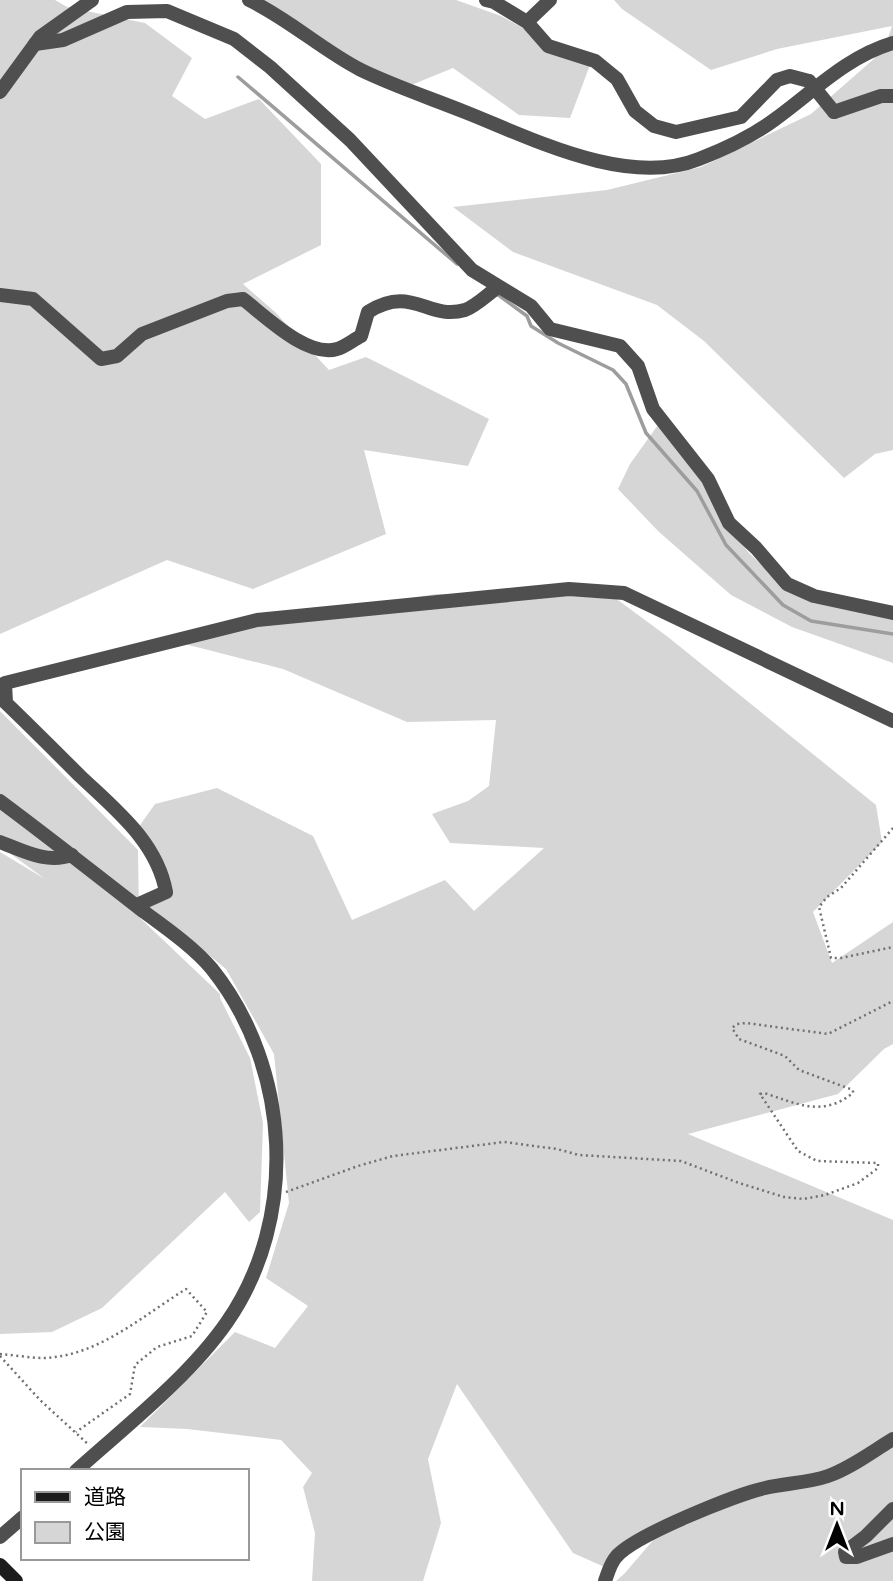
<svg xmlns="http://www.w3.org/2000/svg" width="893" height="1581" viewBox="0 0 893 1581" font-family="'Varela Round','Noto Sans JP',sans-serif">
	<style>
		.green { fill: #d6d6d6 }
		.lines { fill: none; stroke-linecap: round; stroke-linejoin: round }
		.stream { stroke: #9d9d9d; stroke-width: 3.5 }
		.path { stroke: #717171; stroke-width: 2.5; stroke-dasharray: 2 3.5; stroke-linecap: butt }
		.minor { stroke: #4f4f4f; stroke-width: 14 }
		.tertiary { stroke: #4f4f4f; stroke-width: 14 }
		.secondary { stroke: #1c1c1c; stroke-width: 14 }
		.minor-bridge { stroke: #4f4f4f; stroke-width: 14 }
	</style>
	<rect width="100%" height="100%" fill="#fff"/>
	<path class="green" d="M0,0H55L67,7L145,23L192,58L172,96L205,119L259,99L321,164V245L243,284L275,312L329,370L366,357L489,419L468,466L364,450L386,534L253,589L167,560L0,634Z
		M245,0H456L501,16L590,65L570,118L519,115L453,68L404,88Z
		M614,0H893V450L875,454L844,478L704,341L657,305L513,252L453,207L607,190L701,167L811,114L884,50L892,26L777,49L711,70L622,9Z
		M658,425L699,467L723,517L748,552L788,590L893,614V663L792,627L731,595L658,531L618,489L630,464Z
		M607,592L668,637L876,805L882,842L813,912L832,963L893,922V1044L884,1049L838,1094L688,1134L893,1220V1581H616L624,1574L662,1530L609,1569L573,1553L457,1384L428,1459L441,1523L423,1581H312L315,1533L303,1487L312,1473L281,1440L187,1429L140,1427L235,1332L275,1348L308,1306L266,1278L289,1203L274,1054L226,969L144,902L166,892L138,828L155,804L217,788L313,836L352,920L445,880L474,911L544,848L450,843L432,814L468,801L489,786L496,720L407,722L283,669L169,640L285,617L436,594Z
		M0,711L138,850L139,917L220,994V998L250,1058L263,1123L260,1212L249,1222L225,1192L102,1308L52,1332L0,1334V852L45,879L0,846Z"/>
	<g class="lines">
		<path class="stream" d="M238,77L457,264
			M497,294L527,316L531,326L558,343L613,370L626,384L646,433L697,491L726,545L783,605L811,621L893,634"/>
		<path class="path" d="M893,828L841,888L827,897L819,907L831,958H841L893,947
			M286,1192L358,1166L393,1156L504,1142L557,1149L579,1155L681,1161L739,1183L784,1197L803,1199L825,1195L858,1183L878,1168V1163L817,1161L798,1151L760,1094L764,1093C796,1103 822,1118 853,1093V1090L799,1070L785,1056L739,1039L732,1028L737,1024L746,1023L828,1034L893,1001
			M0,1354C14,1355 30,1358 44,1358C98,1356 141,1317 186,1289L207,1312L192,1336L157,1347L135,1365L130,1394L76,1432
			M0,1356L40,1400L89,1445"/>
		<path class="minor" d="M486,0L494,2L527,22L548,46L595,61L617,79L635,111L654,126L676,132L741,117L777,80L790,76L809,81
			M527,22L550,0
			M35,44L63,40L127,12L167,11L234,39L270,67L350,140L472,270L531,306L550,329L620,346L638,366L653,409L708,479L729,523L756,548L787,584L814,596L893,613
			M834,112L881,96H893
			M0,295L33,299L101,359L117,356L142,334L227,301L243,299C265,316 307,358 337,349C345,347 353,340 361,336L368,312C412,284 428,321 465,310C476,306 488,294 498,287
			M0,842C24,851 46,864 72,855
			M137,905L166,892C157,842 116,810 80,776C55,751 31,727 6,703L5,683L257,620L569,589L624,593L893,721
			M893,1509L866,1536L845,1552L846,1557H857L893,1544
			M605,1581C608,1573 610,1564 616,1557C633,1536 737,1494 765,1488C786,1483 808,1483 828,1476C851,1468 873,1451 893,1439"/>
		<path class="tertiary" d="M249,0C289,19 322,50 361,70C394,86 430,98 465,112C531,138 627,188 699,159C725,149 751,137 774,120C813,92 846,57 893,43
			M0,92L40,37L92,0
			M0,801C47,836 93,872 139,908C162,925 194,947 212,969C291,1068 299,1218 227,1322C189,1377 126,1426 76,1471
			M0,1537L23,1517"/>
		<path class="secondary" d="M0,1565L16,1581"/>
		<path class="minor-bridge" d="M809,81L834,112"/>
	</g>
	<rect x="21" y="1469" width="228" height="91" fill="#ffffff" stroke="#999999" stroke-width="2"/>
	<rect x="35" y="1492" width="35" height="10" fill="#1c1c1c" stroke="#999999" stroke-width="2"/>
	<text x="84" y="1504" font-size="21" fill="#000000">道路</text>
	<rect x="35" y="1522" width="35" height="21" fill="#d6d6d6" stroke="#999999" stroke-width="2"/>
	<text x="84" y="1539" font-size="21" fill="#000000">公園</text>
	<g transform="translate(837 1525)" stroke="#ffffff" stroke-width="5" paint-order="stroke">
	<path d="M0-5L12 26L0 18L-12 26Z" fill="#000000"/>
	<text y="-10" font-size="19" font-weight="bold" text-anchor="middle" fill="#000000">N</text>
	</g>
</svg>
